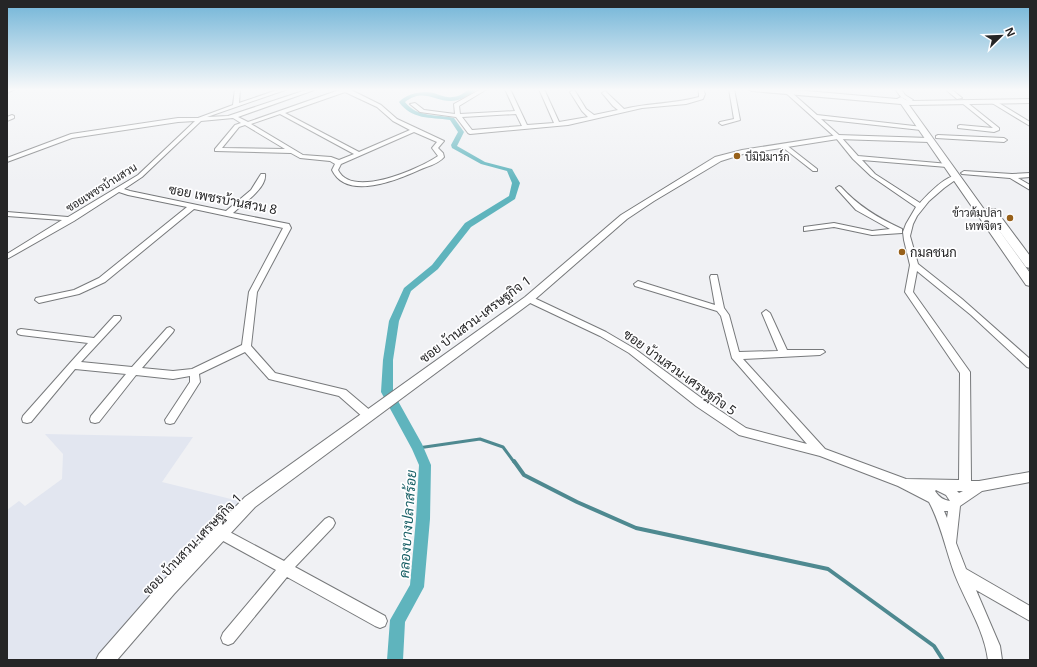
<svg xmlns="http://www.w3.org/2000/svg" width="1037" height="667" viewBox="0 0 1037 667" font-family="'Noto Sans',Sarabun,sans-serif">
	<style>
		.built { fill: #e2e6f0 }
		.lines { fill: none; stroke-linecap: round; stroke-linejoin: round }
		.stream-far1 { stroke: #4e8990; stroke-width: 3 }
		.stream { stroke: #4e8990; stroke-width: 4 }
		.canal { fill: #5fb4bd; fill-rule: evenodd }
		.minor-casing { stroke: #77797b; stroke-width: 2 }
		.tertiary-casing { stroke: #77797b; stroke-width: 2 }
		.primary-casing { stroke: #77797b; stroke-width: 2 }
		.minor { fill: #fff; fill-rule: evenodd }
		.tertiary { fill: #fff; fill-rule: evenodd }
		.primary { fill: #fff; fill-rule: evenodd }
		.poi-dot { fill: #976019; stroke: #fefeff; stroke-width: 1.5 }
		.labels { text-anchor: middle; dominant-baseline: central; stroke-width: 3.5; stroke-linejoin: round; paint-order: stroke }
		.far-poi-label { font-size: 11px; fill: #252526; stroke: #fefeff; text-anchor: start }
		.far-street-label { font-size: 11px; fill: #252526; stroke: #fefeff }
		.street-label { font-size: 13px; fill: #252526; stroke: #fefeff }
		.poi-label { font-size: 13px; fill: #252526; stroke: #fefeff; text-anchor: start }
		.water-label { font-size: 14px; font-style: italic; fill: #165e64; stroke: #fefeff }
	</style>
	<rect width="100%" height="100%" fill="#f0f1f4"/>
	<path class="built" d="M45,434L193,437L162,482L247,503L98,660H7V510L19,501L25,506L62,479L63,454Z"/>
	<g class="lines">
		<path class="stream-far1" d="M418,448L480,439L503,447L514,462"/>
		<path class="stream" d="M514,461L524,475L577,502L636,528L828,569L934,646L943,660"/>
		<path class="canal" d="M469,89H477C470,95 460,101 451,101C434,101 423,88 405,102C417,118 437,114 454,118L464,132L457,146L485,162L512,169L520,183L515,199L471,227L438,269L411,291L399,321L393,360V392L422,444L431,465L430,519L424,587L405,622L403,660H387L390,620L410,585L416,519L419,465L412,449L381,392L383,360L389,321L404,288L432,265L465,223L509,196L512,183L507,171L481,164L452,148L451,145L458,132L450,120C430,117 412,120 399,102C407,93 423,90 434,93C440,95 446,98 452,97C459,97 464,93 469,89Z"/>
		<g class="minor-casing">
			<path id="minor" d="M9,89H15L7,93V90Z
				M235,89H240L239,103L280,89H288L207,117L228,116L309,89H317L238,117L248,122L342,89H349L381,105L397,119L444,141L438,148L443,153L444,157C438,164 428,166 419,170C397,180 347,201 332,170L335,164L330,161L300,158L291,153L215,151V149L235,125L241,123L233,118L201,121L142,177L124,189L130,191L226,211L251,190L261,174H265C267,188 243,204 233,213L289,224L291,228L257,292L251,346L275,373L346,390L372,412L373,415L372,418L368,419L364,418L339,396L269,379L245,352L199,374L200,382L198,385L174,423L170,424L166,423L165,420L190,382V376L173,379L136,375L99,422L95,423L91,422L90,419L91,416L126,374L75,369L31,422L27,423L23,422L22,419L23,416L70,363L88,343L21,335L18,334L17,332L18,330L21,329L94,338L114,316H120L121,318L120,320L81,362L132,367L167,328L170,327L174,330L173,332L142,368L173,371L192,369L242,345L249,292L283,228L194,209L105,282L79,294L39,303L35,300L36,298L74,290L99,278L187,207L128,195L119,192L74,221L7,259V254L62,220L7,216V212L68,217L138,175L195,121L178,122L72,138L7,162V158L71,134L178,118H198L233,105ZM345,92L377,107L393,121L410,130L359,152L285,113ZM280,114L354,154L339,160L331,157L303,155L251,124ZM245,125L285,149L222,148L239,127ZM414,132L437,142L432,148L438,156C419,169 352,199 338,170L341,164Z
				M481,89H487L459,106L460,114L515,111L505,89H510L527,125L554,123L539,89H544L559,122L588,117L582,111L570,92L573,90L575,91L586,109L594,115L618,110L613,106L603,94L602,93L605,91L624,109C648,103 674,104 699,97V94L698,89H703L705,94L703,99L686,104L642,108L568,125L470,134L468,133L456,117L420,112L410,104L415,103L424,110L455,114L454,104ZM516,114L522,126L472,130L462,117Z
				M729,89H734L740,120L722,125L719,123L720,122L734,119Z
				M945,89H951L962,98L957,99Z
				M787,92H791L817,115L923,127L924,128L921,130L821,119L840,136L858,156L949,164L950,165L947,167L862,160L875,174L920,203C927,195 947,174 958,176V178L944,188L929,201L917,216L913,224L910,236L918,264L962,299L1030,359V368L1027,367L971,315L917,271L913,292L970,372L971,481H979L1030,472V482L982,491L960,506L956,543L966,569L1030,606V621L976,590L1000,646L1002,660H988C984,629 966,603 955,575C946,551 941,524 929,502L898,486L820,456L739,435L696,406L629,353L600,336L526,301L525,299L526,297H532L606,332L635,349L704,400L746,428L807,444L732,358L721,316L717,311L635,286L634,284L638,281L715,305L710,277L711,275H717L724,308L729,315L739,352L778,351L762,313L766,310L770,313L787,350H823L825,352L820,355L743,359L825,449L906,479L959,480L960,373L905,292L910,265L904,240L903,232L906,224L916,207L871,176L853,159L836,138L787,94ZM936,490L946,495L950,501C943,500 939,497 935,491ZM957,491H963L959,493ZM944,511H948L947,518Z
				M964,100L999,128V130L994,132L958,128V126L960,125L993,128L962,103L961,102Z
				M994,100L1030,122V126L992,103L991,102Z
				M12,115L14,116V118L7,121V117Z
				M938,135L1004,138L1007,140L1004,142L936,138V136Z
				M781,144H785L817,169V171H813L781,146Z
				M964,171L1012,174L1030,173V177L1018,178L1030,185V190L1010,178L962,174L961,173Z
				M839,186L841,187C858,206 878,218 902,229V233L872,235L834,227L804,231V227L834,223L872,231L890,229L856,210L837,189L836,188Z
				M329,517L333,519L335,523L333,527L295,567L385,616L387,621L385,626L380,628L375,626L287,577L233,643L228,645L223,643L221,638L223,633L276,570L216,537L214,533L216,529L220,527L224,529L284,561L325,519Z"/>
		</g>
		<g class="tertiary-casing">
			<path id="tertiary" d="M895,89H901L905,95L913,100L910,102L901,97Z
				M838,135L929,138L933,140L929,142L838,139L743,154L721,161L654,201L627,219L533,301L255,507L174,594L117,660H96L99,654L162,582L245,497L525,297L621,215L715,157L742,150Z"/>
		</g>
		<g class="primary-casing">
			<path id="primary" d="M748,89H784L897,99L901,97L906,100L913,101L1030,99V103L909,105L986,212L987,209H995L1030,256V268L1026,267L993,222L1030,273V286L1026,285L901,104L752,91Z"/>
		</g>
		<use href="#minor" class="minor"/>
		<use href="#tertiary" class="tertiary"/>
		<use href="#primary" class="primary"/>
	</g>
	<linearGradient id="sky" x2="0" y2="1"><stop stop-color="#71b4d7"/><stop offset="0.49" stop-color="#f8f9fa"/><stop offset="1" stop-color="#f8f9fa" stop-opacity="0"/></linearGradient>
	<rect width="1037" height="183" fill="url(#sky)"/>
	<g class="poi-dot">
		<circle cx="737" cy="156" r="4"/>
		<circle cx="1010" cy="218" r="4"/>
		<circle cx="902" cy="252" r="4"/>
	</g>
	<g class="labels">
		<g class="far-poi-label">
			<text x="745" y="156">บีมินิมาร์ก</text>
			<text x="1002" y="212" text-anchor="end">ข้าวต้มปลา<tspan x="1002" dy="13">เทพจิตร</tspan></text>
		</g>
		<g class="far-street-label">
			<text transform="translate(101 187) rotate(-32)">ซอยเพชรบ้านสวน</text>
		</g>
		<g class="street-label">
			<text transform="translate(223 199) rotate(11)">ซอย เพชรบ้านสวน 8</text>
			<text transform="translate(475 319) rotate(-37)">ซอย บ้านสวน-เศรษฐกิจ 1</text>
			<text transform="translate(680 372) rotate(36)">ซอย บ้านสวน-เศรษฐกิจ 5</text>
			<text transform="translate(192 544) rotate(-46)">ซอย บ้านสวน-เศรษฐกิจ 1</text>
		</g>
		<g class="poi-label">
			<text x="910" y="252">กมลชนก</text>
		</g>
		<g class="water-label">
			<text transform="translate(407 524) rotate(-86)">คลองบางปลาสร้อย</text>
		</g>
	</g>
	<rect width="1037" height="667" fill="none" stroke="#252526" stroke-width="16"/>
	<g transform="translate(1001 36) rotate(67)" stroke="#fefeff" stroke-width="3" paint-order="stroke">
	<path d="M0-3L7 15L0 10L-7 15Z" fill="#252526"/>
	<text y="-6" font-size="11" font-weight="bold" text-anchor="middle" fill="#252526">N</text>
	</g>
</svg>
